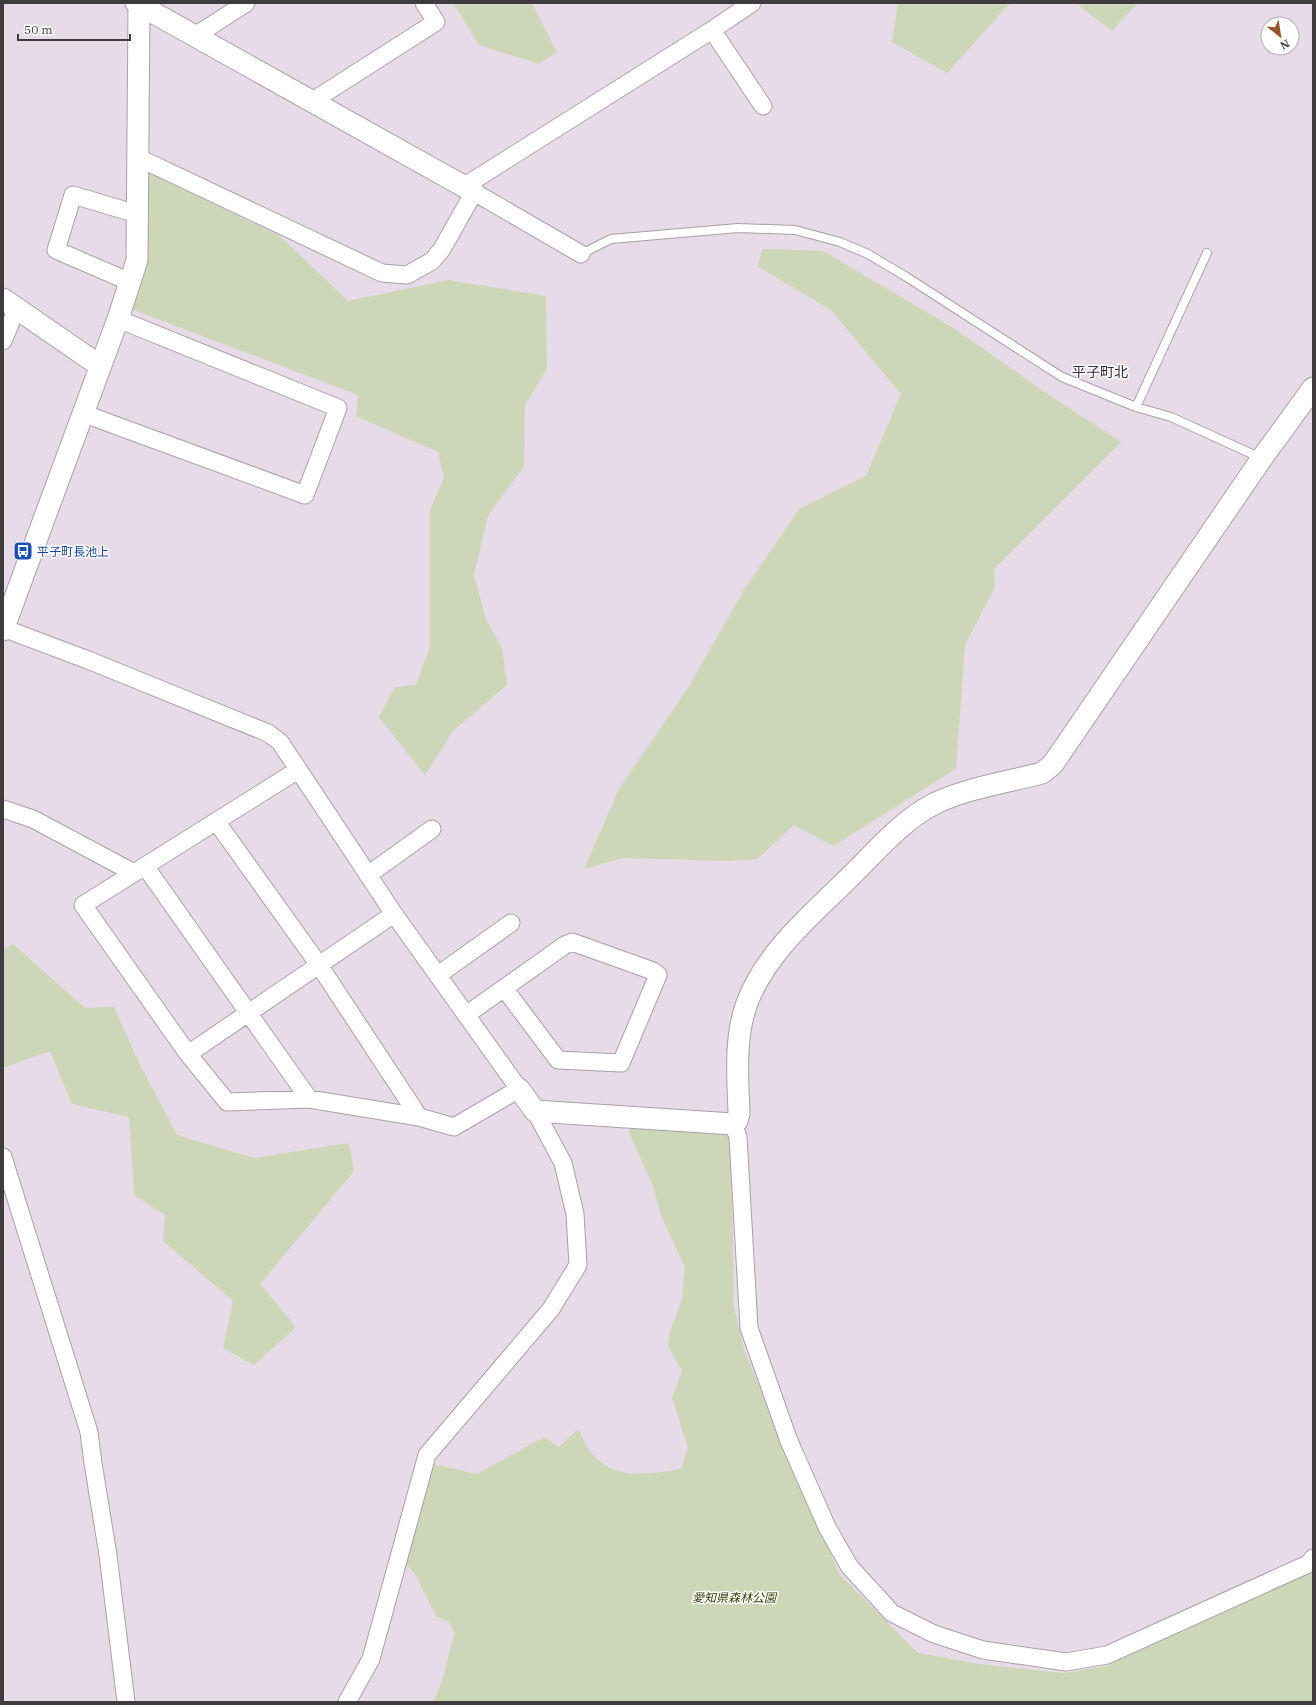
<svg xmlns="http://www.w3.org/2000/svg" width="1316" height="1705" viewBox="0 0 1316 1705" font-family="'IBM Plex Serif','Noto Sans JP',serif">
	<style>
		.green { fill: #cdd6b7 }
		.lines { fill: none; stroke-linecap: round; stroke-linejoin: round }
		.service-casing { stroke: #aa9fa9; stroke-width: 10 }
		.minor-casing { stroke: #aa9fa9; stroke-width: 19 }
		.tertiary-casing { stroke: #aa9fa9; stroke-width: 23 }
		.service { stroke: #fff; stroke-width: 8 }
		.minor { stroke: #fff; stroke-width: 17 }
		.tertiary { stroke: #fff; stroke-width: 21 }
		.labels { text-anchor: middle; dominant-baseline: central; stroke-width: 3; stroke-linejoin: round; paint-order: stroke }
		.transit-label { font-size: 12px; fill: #164399; stroke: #fff; text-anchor: start }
		.park-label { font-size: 12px; font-style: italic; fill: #364009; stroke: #fff }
		.quarter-label { font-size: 14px; fill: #372e37; stroke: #fff }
	</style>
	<rect width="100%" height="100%" fill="#e6dbe6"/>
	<path class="green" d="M453,3H532L557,52L539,64L479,45Z
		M898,3H1010L947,73L892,42Z
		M1076,3H1138L1112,31Z
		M144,169L281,237L348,301L448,280L546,296L547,369L525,405L524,466L488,516L474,575L486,620L502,648L507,685L453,731L425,775L379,717L395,687L416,685L430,647V510L444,479L438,452L356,416L358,395L131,309Z
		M763,249L823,251L955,329L1042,390L1121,442L994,569L995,587L965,645L956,769L833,846L794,825L757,859L728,861L623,858L584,869L619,789L689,686L744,590L799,509L866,476L901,394L831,310L757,266Z
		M13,944L85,1008L114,1007L140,1065L177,1135L254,1158L349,1143L354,1171L260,1284L296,1327L254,1365L223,1348L233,1301L163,1241L165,1215L134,1195L129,1117L72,1104L50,1051L3,1068V949Z
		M631,1125L720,1132L731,1139L734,1308L745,1353L839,1574L918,1653L979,1664L1064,1673L1107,1666L1313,1571V1702H433C445,1682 446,1656 455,1634L449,1622L436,1616L416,1576L404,1561L433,1464L477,1474L544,1437L559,1447L578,1429C582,1436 585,1445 590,1451C613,1482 648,1474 681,1469L688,1448L672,1398L682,1371L668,1346L670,1332L682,1299L685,1267L661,1216L653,1186L629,1133Z"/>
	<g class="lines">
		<g class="service-casing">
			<path id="service" d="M581,254L611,239L738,228L795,230L840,242L868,254L905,276L1062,377L1136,407L1171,417L1261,458
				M1136,407L1207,253"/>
		</g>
		<g class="minor-casing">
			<path id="minor" d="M712,30L763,106
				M195,36L246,3
				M311,102L436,22L424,3
				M137,157L382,273L407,275L432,261L442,249L474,192L581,254
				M463,187L712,30L752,3
				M130,282L56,250L73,195L137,214
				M3,341L17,308
				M82,413L305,495L338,408L118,319
				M3,628L88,660L268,733L280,742L394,914L519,1089L454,1127L419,1117L309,1099L227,1102L188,1054L83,905L298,770
				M3,809L33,819L134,873
				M216,821L319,965L419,1117
				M145,866L309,1099
				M368,875L432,829
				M438,975L511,923
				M466,1015L565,945L572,942L653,971L658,975L621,1063L558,1060L504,988
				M188,1054L394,914
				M733,1124L738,1137L749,1328L789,1441L827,1527L849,1566L892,1613L934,1634L983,1650L1066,1662L1107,1655L1308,1564L1313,1558
				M3,1157L89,1432L93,1463L108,1555L126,1702
				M347,1702L371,1659L427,1455L551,1309L578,1265L575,1214L563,1163L535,1111"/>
		</g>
		<g class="tertiary-casing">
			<path id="tertiary" d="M136,3L474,192
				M3,299L100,366
				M3,630L118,319L137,260L139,5
				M519,1089L535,1111L733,1124L737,1121L739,1114C738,1078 734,1038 747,1003C767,950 815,912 854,873C878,849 904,819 934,804C966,788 1008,782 1042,773L1053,764L1262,458L1313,388"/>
		</g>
		<use href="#service" class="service"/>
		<use href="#minor" class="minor"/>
		<use href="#tertiary" class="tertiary"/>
	</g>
	<defs>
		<g id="bus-square" transform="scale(1)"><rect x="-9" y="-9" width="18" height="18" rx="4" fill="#1a4fb4" stroke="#fff"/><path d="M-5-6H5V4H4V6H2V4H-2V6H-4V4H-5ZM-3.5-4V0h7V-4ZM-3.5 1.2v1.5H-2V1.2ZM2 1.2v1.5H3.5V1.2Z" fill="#fff"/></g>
	</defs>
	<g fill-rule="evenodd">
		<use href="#bus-square" x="23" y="551"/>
	</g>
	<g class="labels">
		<g class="transit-label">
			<text x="37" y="551">平子町長池上</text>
		</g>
		<g class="park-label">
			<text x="734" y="1597">愛知県森林公園</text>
		</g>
		<g class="quarter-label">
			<text x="1100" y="372">平子町北</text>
		</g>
	</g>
	<rect width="1316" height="1705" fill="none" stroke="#3f3b3f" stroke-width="8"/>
	<g transform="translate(1280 36) rotate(150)"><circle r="19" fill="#ffffff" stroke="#b2b1b2"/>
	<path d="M0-3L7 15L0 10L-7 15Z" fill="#985328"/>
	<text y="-6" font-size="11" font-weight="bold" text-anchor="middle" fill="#3f3b3f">N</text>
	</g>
	<path d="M18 34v6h112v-6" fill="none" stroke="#3f3b3f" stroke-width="2"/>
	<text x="24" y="34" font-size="12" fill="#3f3b3f" stroke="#ffffff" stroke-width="3" paint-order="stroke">50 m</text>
</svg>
